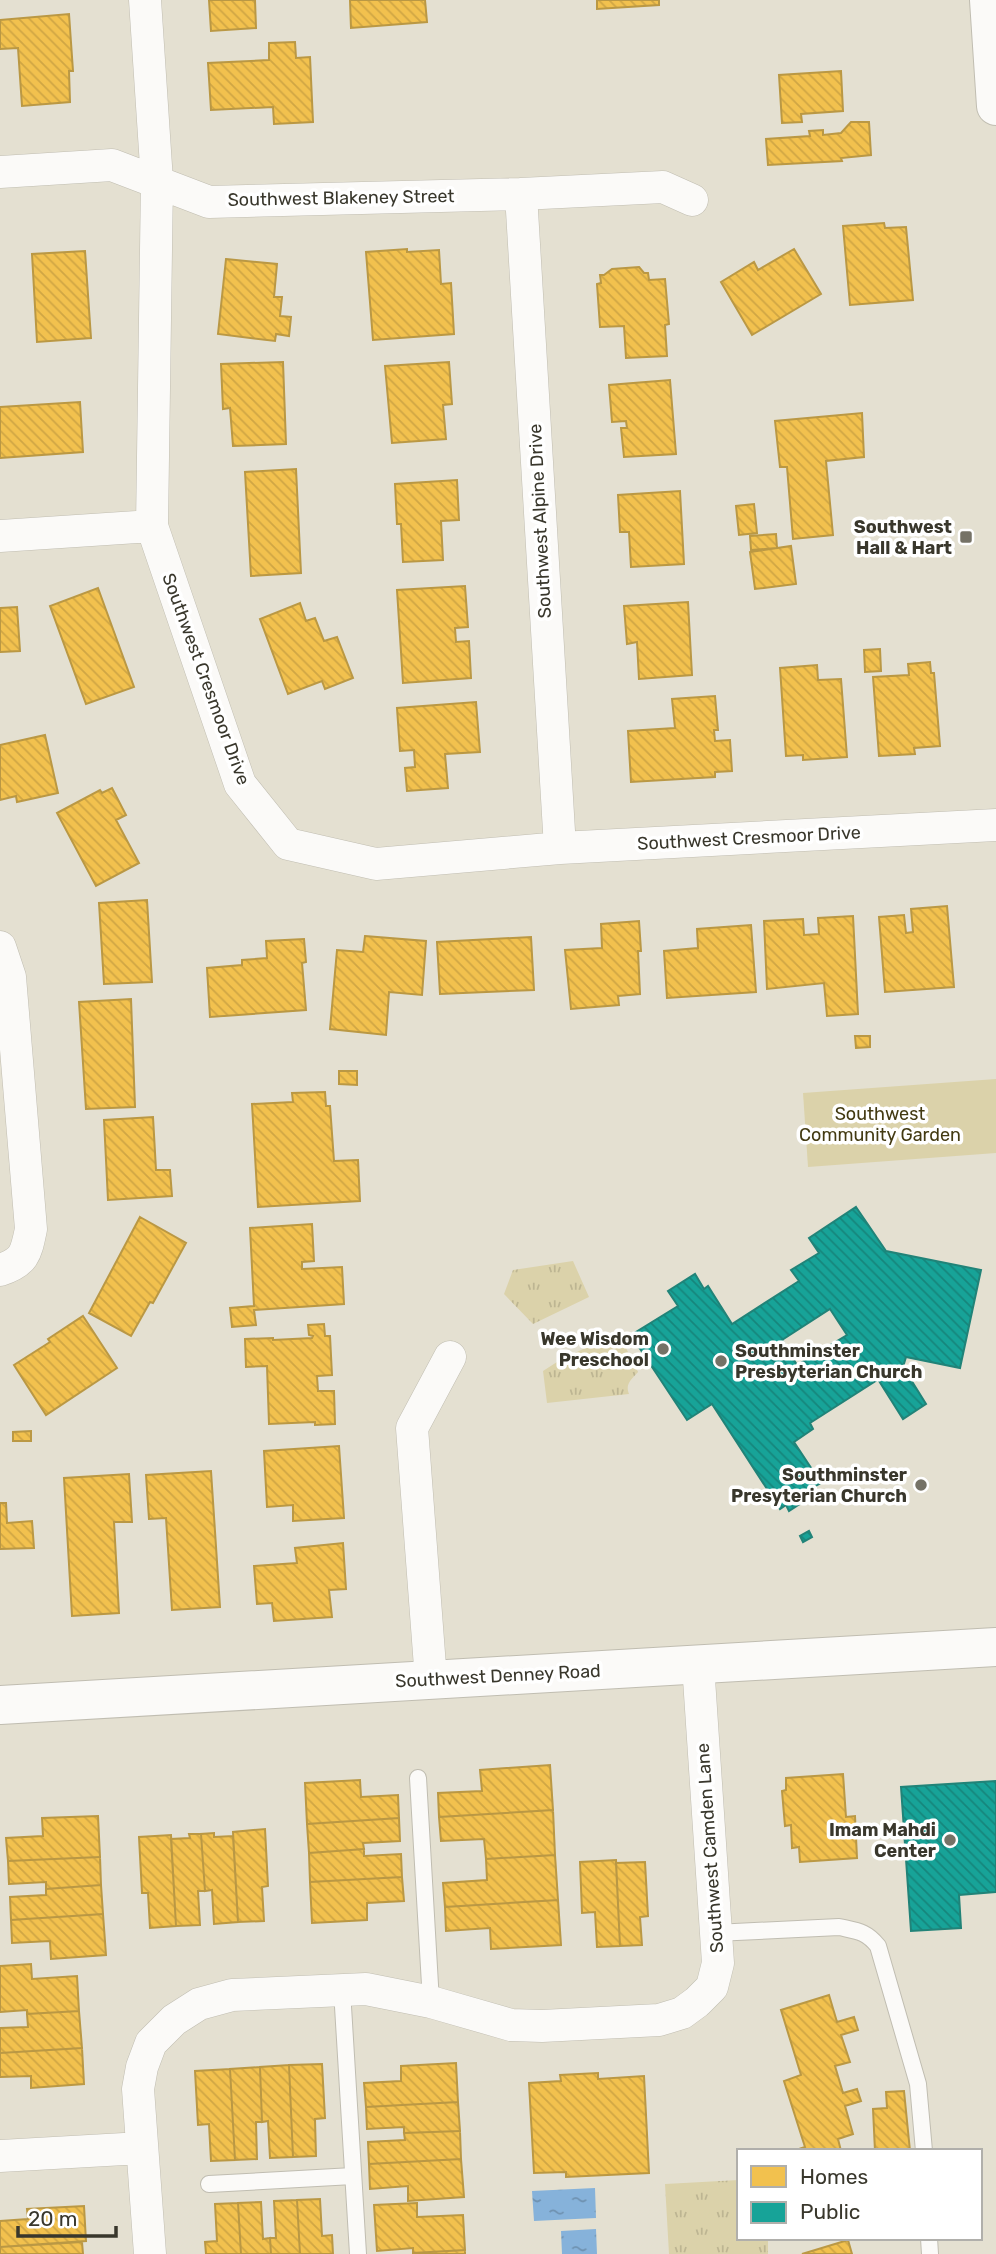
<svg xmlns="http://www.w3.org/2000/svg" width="996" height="2254" viewBox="0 0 996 2254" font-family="Rubik,sans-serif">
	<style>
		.park { fill: url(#park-tufts) }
		.garden { fill: #dbd2aa }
		.water { fill: url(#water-ripples) }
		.homes { fill: url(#homes-back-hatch); stroke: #ba9844; stroke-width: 2 }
		.public { fill: url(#public-back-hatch); stroke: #218378; stroke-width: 2; fill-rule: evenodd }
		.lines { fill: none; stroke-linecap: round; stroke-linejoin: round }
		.lane-casing { stroke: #c0bdb1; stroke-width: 18 }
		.street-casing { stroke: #c0bdb1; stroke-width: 33 }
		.secondary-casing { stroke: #c0bdb1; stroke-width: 40 }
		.lane { stroke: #fbfaf8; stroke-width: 16 }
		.street { stroke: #fbfaf8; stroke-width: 32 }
		.secondary { stroke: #fbfaf8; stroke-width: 38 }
		.poi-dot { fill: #757266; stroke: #fff; stroke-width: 2.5 }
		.labels { text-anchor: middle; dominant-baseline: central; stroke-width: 7; stroke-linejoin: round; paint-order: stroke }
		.street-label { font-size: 18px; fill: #39372c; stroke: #fff }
		.poi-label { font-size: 18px; font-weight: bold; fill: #39372c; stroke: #fff; text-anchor: end }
		.park-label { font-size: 18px; fill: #433a12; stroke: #fff }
	</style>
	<defs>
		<pattern id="park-tufts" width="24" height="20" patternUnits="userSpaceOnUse" patternTransform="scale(1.75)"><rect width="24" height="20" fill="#dbd2aa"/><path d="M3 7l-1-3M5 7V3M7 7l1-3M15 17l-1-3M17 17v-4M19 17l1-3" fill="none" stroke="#bdb592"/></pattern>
		<pattern id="water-ripples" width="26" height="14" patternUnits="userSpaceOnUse" patternTransform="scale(1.75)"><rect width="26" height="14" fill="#86b2da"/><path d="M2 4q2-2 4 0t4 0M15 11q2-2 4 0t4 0" fill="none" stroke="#6f92b1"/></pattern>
		<pattern id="homes-back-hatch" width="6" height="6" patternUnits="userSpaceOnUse" patternTransform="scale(1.75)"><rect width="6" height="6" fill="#f2c14e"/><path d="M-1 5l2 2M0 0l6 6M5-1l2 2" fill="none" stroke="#d0a644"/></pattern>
		<pattern id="public-back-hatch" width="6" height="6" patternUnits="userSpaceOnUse" patternTransform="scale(1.75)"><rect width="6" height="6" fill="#17a398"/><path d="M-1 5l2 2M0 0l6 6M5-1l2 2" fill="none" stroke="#16867c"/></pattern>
	</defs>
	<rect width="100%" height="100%" fill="#e4e0d1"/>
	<path class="park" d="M573,1261L589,1297L533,1324L504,1294L513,1270Z
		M615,1336L626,1348L638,1372C631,1380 625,1384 629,1394L547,1403L543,1371L557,1362L607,1337Z
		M739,2180V2238H768V2254H669L665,2184Z"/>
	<path class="garden" d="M996,1079V1153L808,1167L803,1093Z"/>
	<path class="water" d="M595,2188L596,2218L534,2221L532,2191Z
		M596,2229L597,2254H562L561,2231Z"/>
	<path class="homes" d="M209,0H255L256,28L211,31Z
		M350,0H425L427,22L351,28Z
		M597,0H659V5L597,9Z
		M69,14L73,71H69L70,102L22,106L18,48L0,49V20Z
		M295,42L296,58L310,57L313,122L274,124L273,107L211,110L208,63L269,60V43Z
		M841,71L843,111L801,114L802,122L782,123L779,75Z
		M851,122H869L871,155L841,158L842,161L768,165L766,139L810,136L809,131L823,130V135L841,133Z
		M884,223L885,228L906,227L913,300L850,305L843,226Z
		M407,249V252L439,250L441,284L451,283L454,334L373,340L366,252Z
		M794,249L821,294L752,335L721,282L754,262L758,270Z
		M85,251L91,338L37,342L32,254Z
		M226,259L277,264L274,297H282L280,316L291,317L289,336L276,334L275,341L218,334Z
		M639,267L644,273H648L649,280L665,279L669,324L665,325L667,356L626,358L624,326L600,327L597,284L601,283L600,275H604L612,269Z
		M283,362L286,444L233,446L230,408L223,409L221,364Z
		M449,362L452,404L443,405L446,439L392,443L385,366Z
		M670,380L676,454L624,457L621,428H627L626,421L612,422L609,385Z
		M80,402L83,452L0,458V407Z
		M862,413L864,457L826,461L833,535L793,539L787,467H780L775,421Z
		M296,469L301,573L251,576L245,472Z
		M457,480L459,520L441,521L443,560L403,562L401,524H397L395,484Z
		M680,491L684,564L631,567L629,532H620L618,495Z
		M754,504L757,533L739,535L736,506Z
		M776,534L777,548L751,550L750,536Z
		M791,546L796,584L755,589L750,552Z
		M465,586L468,627L455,628L456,642L469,641L471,678L403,683L397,590Z
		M98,588L134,687L86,704L50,606Z
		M688,602L692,675L639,679L637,642L627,644L624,606Z
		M300,603L306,621L315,618L324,641L337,637L353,678L325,689L322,681L288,694L260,619Z
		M17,607L20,651L0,652V608Z
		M880,649L881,671L865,672L864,650Z
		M930,662L931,673H934L940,746L914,748L915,754L879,756L873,677L909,675L908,664Z
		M817,665L818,680L841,679L847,757L803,760V755L786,756L780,668Z
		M715,696L718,730H714L715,741L730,740L732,771L715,772V777L631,782L628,731L675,728L672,699Z
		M476,702L480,752L445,754L448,788L407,791L405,768L415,767L414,750L400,751L397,708Z
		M45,735L58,793L17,802L16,796L0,800V745Z
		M112,788L126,815L116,820L139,863L96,886L57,813L100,790L102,793Z
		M147,900L152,982L104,984L99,903Z
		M947,906L954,987L885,992L879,917L904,915L906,933L913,932L911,909Z
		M853,916L858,1014L827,1016L824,983L767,989L764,921L803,919L804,935L819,934L818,918Z
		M639,921L641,951H638L640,994L618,996L619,1005L571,1009L565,950L602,948L601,924Z
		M751,925L756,992L667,998L664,951L698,948L697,929Z
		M365,936L426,941L422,995L389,992L386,1035L330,1029L337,950L363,952Z
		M531,937L534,990L440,994L437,942Z
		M304,939L306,962L302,963L306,1010L210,1017L207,968L242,965V960L267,958L266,941Z
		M131,999L135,1107L86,1109L79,1002Z
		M855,1036H870V1047L856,1048Z
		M339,1071H357V1085L339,1084Z
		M325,1092L326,1106H330L334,1161L358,1160L360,1201L258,1207L252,1104L293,1102L292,1093Z
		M153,1117L156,1170H170L172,1196L108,1200L104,1120Z
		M140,1217L186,1243L153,1303L150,1302L131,1336L89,1313Z
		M312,1224L314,1261L302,1262V1269L342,1267L344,1304L254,1310L256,1325L232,1327L230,1308L254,1306L250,1228Z
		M83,1316L117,1368L46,1415L14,1365L50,1342L48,1339Z
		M324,1324L325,1336H330L332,1375L317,1376L318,1391H334L335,1424L315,1425V1422L269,1424L267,1366L246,1367L245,1339L273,1338V1340L312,1338L313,1336L309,1335L308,1325Z
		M31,1431V1441H13V1432Z
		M339,1446L344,1518L293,1521V1505L267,1507L264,1451Z
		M211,1471L220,1607L172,1610L166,1518L149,1519L146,1475Z
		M129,1474L132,1522H114L119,1613L72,1616L64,1478Z
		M0,1503H6L7,1523L32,1521L34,1548L0,1549Z
		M343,1543L346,1589L329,1590L332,1617L274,1621L272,1603L257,1604L254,1566L297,1563L295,1548Z
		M550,1765L553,1810L439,1817L438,1793L482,1791L480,1770Z
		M843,1774L846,1817L855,1816L857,1858L800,1862L799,1847L792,1848L791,1825L785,1826L782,1791L786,1790V1778Z
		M360,1780L361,1797L398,1795L399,1818L307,1824L305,1783Z
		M553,1810L555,1855L486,1859L484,1839L441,1841L439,1817Z
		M98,1816L100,1857L8,1861L6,1838L43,1836L42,1818Z
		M399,1818L400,1841L363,1843L364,1849L309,1853L307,1824Z
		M265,1829L268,1886L262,1887L264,1921L238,1922L233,1832Z
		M214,1833V1837L233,1836L238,1922L214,1924L212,1890L205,1891L201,1834Z
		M189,1834H201L205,1891H198L200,1925L176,1926L171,1839L190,1838Z
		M171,1835L176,1926L150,1928L148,1893H142L139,1837Z
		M364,1849V1856L401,1854L402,1877L310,1882L309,1853Z
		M555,1855L558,1900L445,1907L443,1883L487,1880L486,1859Z
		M100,1857L101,1885L46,1889V1882L9,1884L8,1861Z
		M616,1860L620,1946L597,1947L595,1912L582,1913L580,1862Z
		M645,1862L648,1916L640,1917L642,1945L620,1946L616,1863Z
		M402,1877L404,1901L367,1903V1920L312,1923L310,1882Z
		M101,1885L103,1914L11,1920L10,1897L46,1895V1889Z
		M558,1900L561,1945L491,1949L490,1928L446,1931L445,1907Z
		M103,1914L106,1955L51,1959L50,1941L12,1943L11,1920Z
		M31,1964L32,1979L77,1976L79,2011L27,2014V2010L0,2012V1966Z
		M829,1995L837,2022L854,2017L858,2030L841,2035L850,2062L835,2066L843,2093L857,2089L861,2101L845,2106L853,2134L838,2139L841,2151H793L805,2147L784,2081L801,2075L781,2010Z
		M79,2011L82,2048L0,2053V2028L28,2027L27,2014Z
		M82,2048L84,2084L31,2088V2076L0,2077V2053Z
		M456,2063L458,2102L366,2107L364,2083L401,2081V2066Z
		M322,2064L325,2118L315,2119L316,2156L293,2157L289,2065Z
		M289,2065L293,2157L270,2158L268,2121L262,2122L260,2067Z
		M260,2067L262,2122H256L257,2159L235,2160L230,2069Z
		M230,2069L235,2160L211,2161L209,2124L198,2125L195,2071Z
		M598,2073V2079L644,2076L649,2173L566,2177V2172L534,2173L529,2083L561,2081L560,2075Z
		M904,2091L910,2151H875L873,2109L887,2108L886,2092Z
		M458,2102L460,2131L404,2133V2127L367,2129L366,2107Z
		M460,2131L461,2159L369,2164L368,2142L405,2140L404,2133Z
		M461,2159L464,2197L408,2201V2186L370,2189L369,2164Z
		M320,2199L322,2236L332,2235L333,2254H300L297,2200Z
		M297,2200L300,2254H271L270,2238H276L274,2201Z
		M261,2202L263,2239L270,2238L271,2254H241L238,2203Z
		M238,2203L241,2254H206L205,2242L217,2241L215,2204Z
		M417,2203V2217L463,2215L465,2250L413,2253V2248L377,2251L374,2205Z
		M84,2206L86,2241L0,2247V2221L28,2219L27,2209Z
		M848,2240L852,2254H802Z
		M82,2242L83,2254H0V2247Z
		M465,2250V2254H413V2253Z"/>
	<path class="public" d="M856,1207L886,1251L981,1270L960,1368L906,1357L903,1367L926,1404L903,1419L879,1381L883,1379L882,1377L810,1423L813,1429L794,1442L821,1483L814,1487L818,1492L789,1511L786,1505L780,1509L712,1404L687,1420L631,1335L678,1306L668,1291L695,1274L704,1289L708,1286L732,1324L799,1281L791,1270L819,1253L809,1238ZM830,1309L847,1335L797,1365L782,1340Z
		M809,1531L812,1537L803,1542L800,1536Z
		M996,1781V1892L959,1895L961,1928L911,1931L901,1787Z"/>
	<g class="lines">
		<g class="lane-casing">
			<path id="lane" d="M418,1778L431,2002
				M715,1933L839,1927C857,1931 866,1931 878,1946L918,2084L924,2151
				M342,1990L358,2254
				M209,2184L353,2176
				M929,2238L930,2254"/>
		</g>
		<g class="street-casing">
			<path id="street" d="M145,0L157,181L152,526L240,784L288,844L376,864L560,848L996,825
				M0,172L112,165L209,202L521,194L663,187L692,200
				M521,194L560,848
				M0,536L152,526
				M0,947L10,977L31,1229C26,1253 25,1262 0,1270
				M431,1680L412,1428L450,1357
				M0,2156L142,2148
				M150,2254L138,2089L142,2067L151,2043L174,2020L199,2004L232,1995L366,1989L431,2002L511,2025L542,2026L659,2020L682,2013L697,2002L712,1987L718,1963L698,1664"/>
		</g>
		<g class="secondary-casing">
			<path id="secondary" d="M989,0L996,106
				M0,1705L996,1647"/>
		</g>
		<use href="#lane" class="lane"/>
		<use href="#street" class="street"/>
		<use href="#secondary" class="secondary"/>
	</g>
	<g class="poi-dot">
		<rect x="959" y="530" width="14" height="14" rx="3.5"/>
		<circle cx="663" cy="1349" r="7"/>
		<circle cx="721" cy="1361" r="7"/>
		<circle cx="921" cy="1485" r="7"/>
		<circle cx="950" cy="1840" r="7"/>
	</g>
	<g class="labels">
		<g class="street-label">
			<text transform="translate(341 198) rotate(-1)">Southwest Blakeney Street</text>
			<text transform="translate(540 521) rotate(-93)">Southwest Alpine Drive</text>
			<text transform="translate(206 679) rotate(70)">Southwest Cresmoor Drive</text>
			<text transform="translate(749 838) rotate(-3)">Southwest Cresmoor Drive</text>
			<text transform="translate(498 1676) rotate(-3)">Southwest Denney Road</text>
			<text transform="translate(710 1848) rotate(-94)">Southwest Camden Lane</text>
		</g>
		<g class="poi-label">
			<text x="952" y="527">Southwest<tspan x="952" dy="21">Hall &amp; Hart</tspan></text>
			<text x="649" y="1339">Wee Wisdom<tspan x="649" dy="21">Preschool</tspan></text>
			<text x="735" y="1351" text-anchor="start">Southminster<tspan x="735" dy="21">Presbyterian Church</tspan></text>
			<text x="907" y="1475">Southminster<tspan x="907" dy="21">Presyterian Church</tspan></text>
			<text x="936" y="1830">Imam Mahdi<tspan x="936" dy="21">Center</tspan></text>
		</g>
		<g class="park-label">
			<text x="880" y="1114">Southwest<tspan x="880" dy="21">Community Garden</tspan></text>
		</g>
	</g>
	<rect x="737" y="2149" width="245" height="91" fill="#ffffff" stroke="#b0afab" stroke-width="2"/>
	<rect x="751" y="2166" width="35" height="21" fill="#f2c14e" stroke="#b0afab" stroke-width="2"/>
	<text x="800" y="2184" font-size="21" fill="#39372c">Homes</text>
	<rect x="751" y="2202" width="35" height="21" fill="#17a398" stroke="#b0afab" stroke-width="2"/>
	<text x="800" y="2219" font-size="21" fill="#39372c">Public</text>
	<path d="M18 2226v10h98v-10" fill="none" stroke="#39372c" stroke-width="3.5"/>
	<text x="28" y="2226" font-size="21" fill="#39372c" stroke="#ffffff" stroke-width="5" paint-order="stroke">20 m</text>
</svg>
